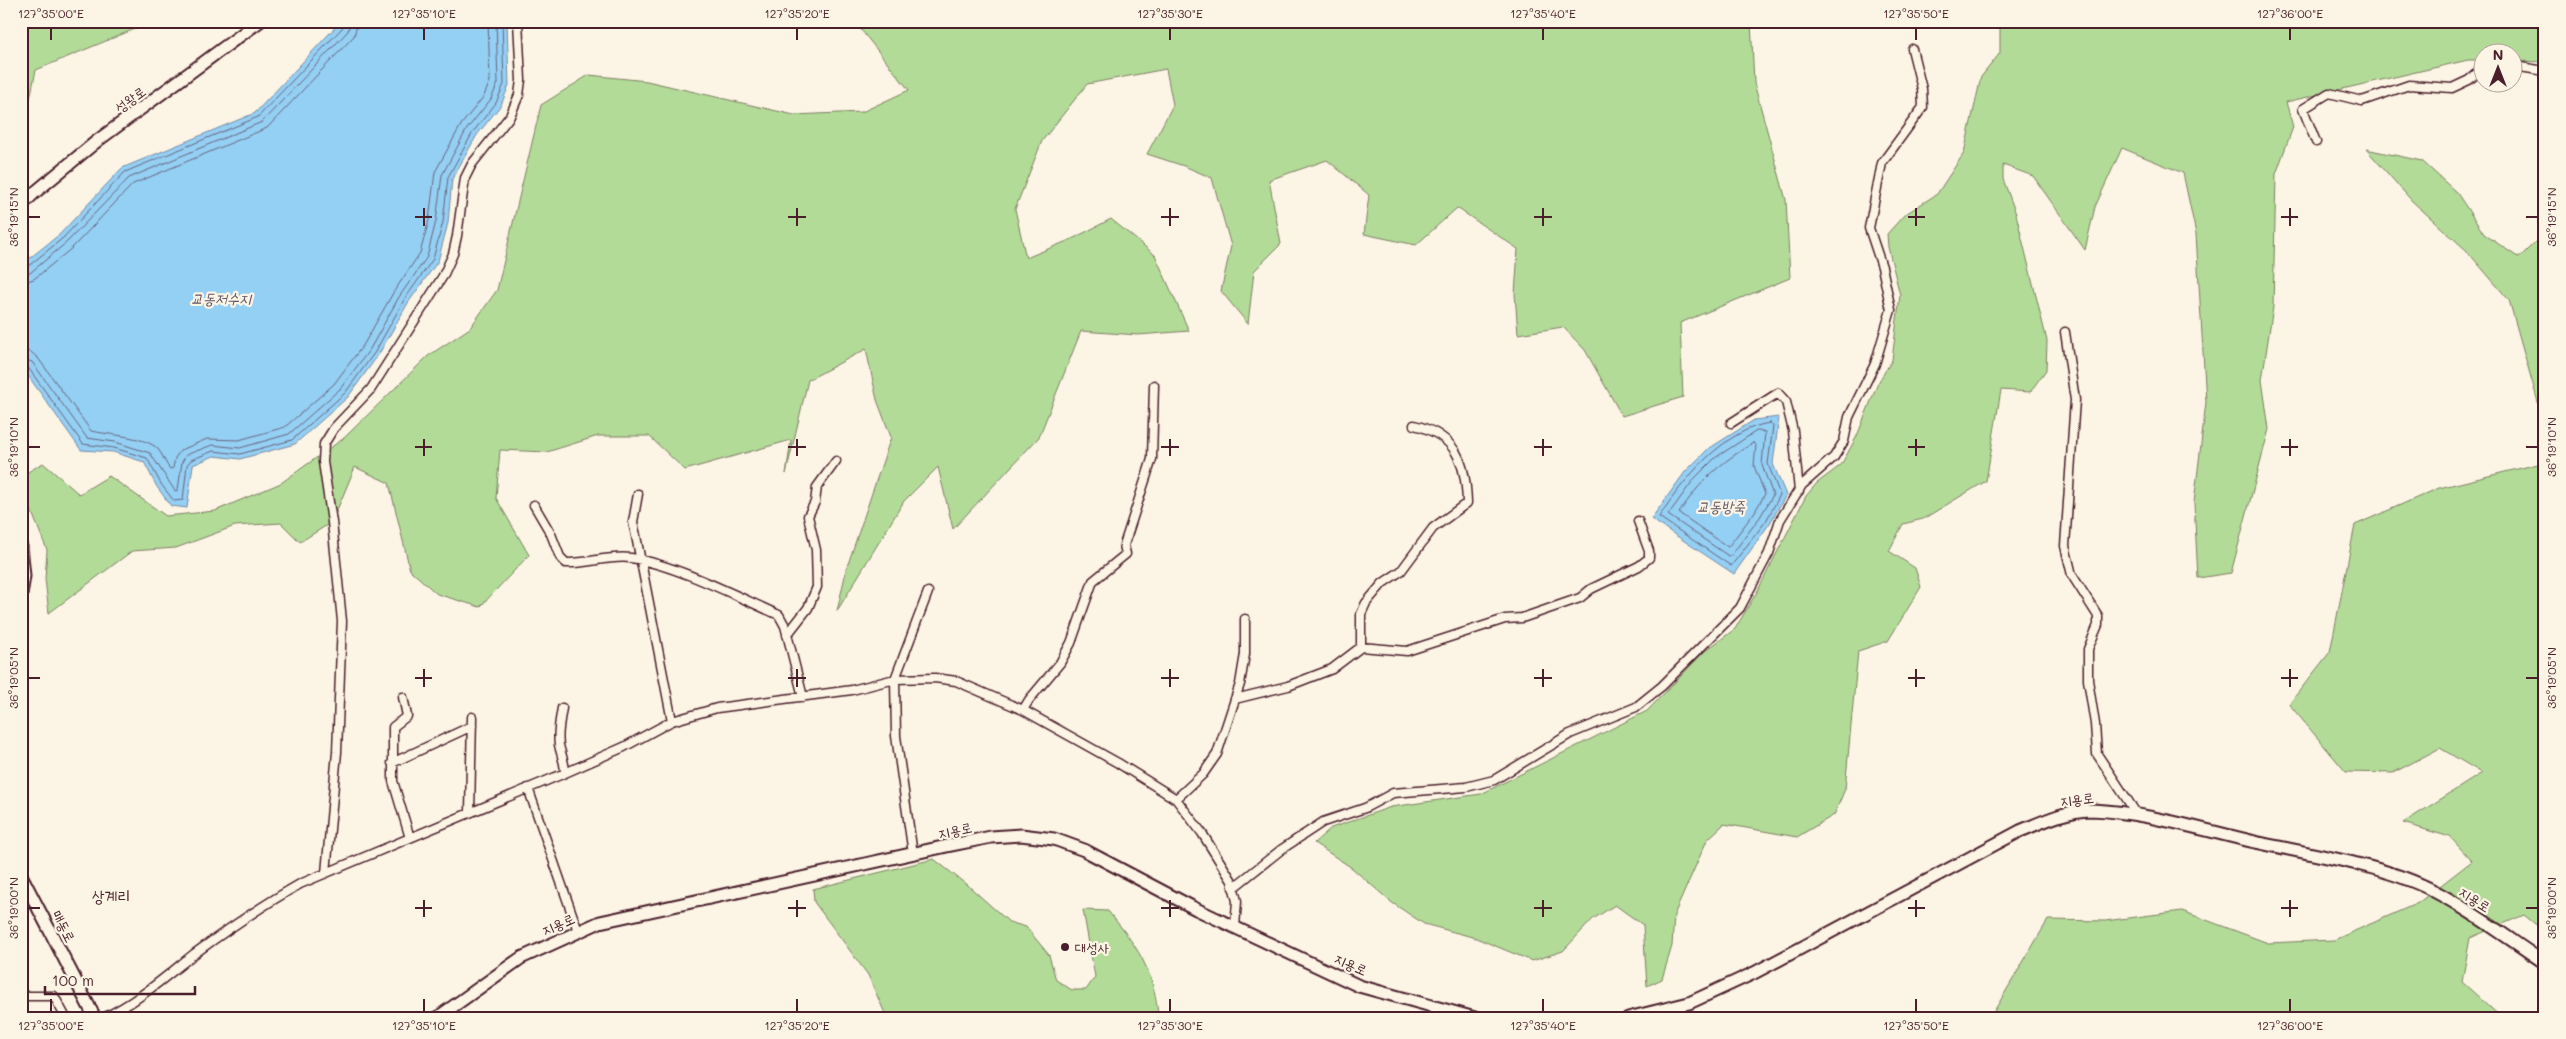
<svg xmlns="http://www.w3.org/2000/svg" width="2566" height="1039" viewBox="0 0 2566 1039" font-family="Mali,'Poor Story',sans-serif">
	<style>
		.green { fill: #b2db98; stroke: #7e7d62 }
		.water { fill: #94cff4; stroke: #7689a4 }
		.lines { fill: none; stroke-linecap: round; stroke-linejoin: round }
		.shore { stroke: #68657b; stroke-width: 1 }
		.street-casing { stroke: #4a1f2b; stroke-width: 11 }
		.secondary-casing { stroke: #4a1f2b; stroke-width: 15 }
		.street { stroke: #fcf5e5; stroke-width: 8 }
		.secondary { stroke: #fcf5e5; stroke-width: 11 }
		.ticks { fill: none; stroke: #4a1f2b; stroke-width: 2 }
		.poi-dot { fill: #4a1f2b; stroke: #fcf5e5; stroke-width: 2 }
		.labels { text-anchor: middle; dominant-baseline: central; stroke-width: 4.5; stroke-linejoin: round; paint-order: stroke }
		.street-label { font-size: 14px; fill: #4a1f2b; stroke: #fcf5e5 }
		.poi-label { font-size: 14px; fill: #4a1f2b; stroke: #fcf5e5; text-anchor: start }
		.water-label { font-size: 15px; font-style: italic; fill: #605467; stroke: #fcf5e5 }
		.quarter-label { font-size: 16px; fill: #4a1f2b; stroke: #fcf5e5 }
		.neatline { fill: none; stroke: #4a1f2b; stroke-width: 2 }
		.ticks-label { font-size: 12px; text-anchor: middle; fill: #4a1f2b }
	</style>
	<rect width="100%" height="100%" fill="#fcf5e5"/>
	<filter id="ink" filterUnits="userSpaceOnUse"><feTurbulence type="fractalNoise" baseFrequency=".02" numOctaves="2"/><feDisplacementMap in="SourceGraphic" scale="10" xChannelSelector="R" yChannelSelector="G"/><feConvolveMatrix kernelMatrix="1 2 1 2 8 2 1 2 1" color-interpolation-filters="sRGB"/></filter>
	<g filter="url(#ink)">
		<path class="green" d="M21,21H154L36,70L26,118H21Z
			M854,21H1751L1754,83L1786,200L1790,278L1680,323L1683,397L1622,416L1585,350L1563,327L1518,334L1515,294L1518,249L1457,208L1416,245L1364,234L1369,195L1327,160L1269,180L1281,244L1254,271L1248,324L1221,291L1231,246L1212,178L1184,166L1147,154L1173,105L1166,69L1087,84L1042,141L1015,209L1026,258L1072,239L1111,219L1155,255L1189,331L1138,335L1081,331L1039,437L953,529L938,467L904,501L837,611L847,567L891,437L877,400L866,349L808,380L786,474L791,440L685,470L649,436H598L547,452L500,450L496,498L529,555L480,607L437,594L410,570L389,483L355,467L332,522L300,542L281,523L235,526L176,548L132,551L49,613L45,579L47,550L29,505L23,475L43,463L79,494L109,476L166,516L215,511L281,483L344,438L428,356L470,328L497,290L541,105L589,75L647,81L794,115L862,112L909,90Z
			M2000,21H2545V62L2514,61V52H2484L2483,60H2468L2286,102L2293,127L2276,174L2273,307L2262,380L2269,429L2231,573L2198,578L2194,503L2206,402L2196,234L2183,173L2122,148L2095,207L2085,250L2033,176L2003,165V179L2016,214L2047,341L2046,370L2030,392L2001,390L1986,481L1923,519L1903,524L1889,551L1915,568L1921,587L1888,641L1858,651L1845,789L1834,815L1797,837L1724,824L1707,840L1674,915L1672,946L1662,979L1647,986L1643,925L1615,905L1593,919L1563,951L1532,961L1476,938L1424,924L1391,902L1352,868L1314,843L1331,828L1391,807L1481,794L1647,711L1705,651L1735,629L1758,590L1806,496L1817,483L1841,465L1857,436L1878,383L1892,360L1900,295L1888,247L1887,234L1904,215L1937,194L1964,153L1981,77L2000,53Z
			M2366,149L2422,161L2457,193L2484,234L2519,258L2545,232V427L2509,300L2466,250L2412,201Z
			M2545,435V932L2524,915L2470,938L2462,982L2502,1018H1990L2048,920L2105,921L2182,911L2268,943L2334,940L2418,903L2472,861L2450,837L2403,823L2482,773L2440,748L2393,773L2346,772L2289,704L2330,652L2355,525L2439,488L2542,463Z
			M934,859L972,889L1009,922L1026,927L1049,955L1056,980L1072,990H1086L1095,977L1083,910L1108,911C1136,945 1154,969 1158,1015L1156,1018H887L868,975L814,902L813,889Z"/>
		<path class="water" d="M341,21H507L509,85L501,105L477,135L452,179L448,223L438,261L408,303L379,354L348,397L295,444L240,459L214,456L193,465L187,508L171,506L157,487L144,462L113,452L81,450L21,366V265L60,234L122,168L255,113Z
			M1779,417L1773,464L1786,495L1770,523L1734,574L1651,519L1685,472L1708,449L1754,420Z"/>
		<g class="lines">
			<path class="shore" d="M21,269L26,268L63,238L125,172L258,117L343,27L345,21
				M21,275L30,273L67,242L129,178L262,122L348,31L351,21
				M21,283L34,279L72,248L133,184L267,128L354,36L358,21
				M21,350L31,352L38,358L91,431C109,435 145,436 158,449C163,455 165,463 170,469L173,468L175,458L181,450L207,439L239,440L285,427L334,384L364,344L393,293L420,253L429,220L435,172L461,125L484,96L490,81L488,21
				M21,358L32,362L87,438L115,442L150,453L175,491L178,490L182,462L186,455L212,445L240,448L289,434L340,389L370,349L399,297L427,257L436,221L442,175L467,129L491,99L498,83L496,21
				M21,364L27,366L83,444L114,448L147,458L161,484L174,501L183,500L187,465L191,460L213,451L240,454L292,440L345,393L375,352L404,300L433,259L443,222L448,177L473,132L496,103L504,84L502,21
				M1770,423L1773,426L1768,464L1780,495L1766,521L1731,566L1659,517C1683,480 1724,429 1770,423Z
				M1757,431L1765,432L1762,465L1773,495L1760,517L1730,557L1668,515L1694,479L1715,458Z
				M1753,443L1756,445L1754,466L1765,494L1754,513L1728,547L1679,513C1700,481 1720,463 1753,443Z"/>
			<g class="street-casing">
				<path id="street" d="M2514,66L2545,71
					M2316,142L2303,109L2329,93L2362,101L2409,85L2452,88L2469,80L2484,67
					M2065,332L2075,400L2065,546L2072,575L2098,616V625L2088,649V680L2095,724L2097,754L2138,816
					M1731,423L1778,393L1786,402L1793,431L1799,491
					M638,494L633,522L636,536L672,721
					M534,505L551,534L560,557L566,563C587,564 610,555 631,558C676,565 736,596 779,615L785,626L803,697
					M787,635L808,608L817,587L816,550L808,516L815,502L817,487L836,461
					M1361,647V614L1366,603L1383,583L1401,571L1433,528L1467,503C1466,462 1456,435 1414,425
					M403,697L407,716L393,727V781L410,838
					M1235,699L1288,686L1332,669L1361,647L1407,651L1505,619L1522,618L1580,598L1591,589L1639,566L1649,558V551L1638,521
					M562,708C560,720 557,733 559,745C561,755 565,762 565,773
					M1023,710L1029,700L1060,663L1071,643L1093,581L1126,554L1124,545L1152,459L1154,385
					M392,763L472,726
					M528,788L578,931
					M1176,799L1203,774L1217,754L1240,684L1245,654V619
					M470,812L472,717
					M913,854L896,736L895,679L928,592
					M326,873L337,752L342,621L332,522L323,462L324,444L334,428L371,389L443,276L453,254L457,236L465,178L472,164L510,116L519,95L521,80L518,21
					M1233,888L1282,849L1323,822L1365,808L1393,793L1466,787L1494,780L1570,734L1636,707L1662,686L1740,608L1769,553L1780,520L1802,485L1834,457L1844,441L1849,417L1875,364L1891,310L1882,267L1869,228L1882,163L1923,107L1922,89L1912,49
					M21,996H54L66,1018
					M103,1018C137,1002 165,977 194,954C228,929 263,905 300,884L565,773L624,747L672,721L717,708L852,690L895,679L935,678L956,681L1023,710L1118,763L1176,799L1202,833L1232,881L1237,901L1235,927"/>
			</g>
			<g class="secondary-casing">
				<path id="secondary" d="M21,206L33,194L97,141L260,21
					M21,546L24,576L21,595
					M21,875L95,1018
					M437,1018L521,958L600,922L947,846L991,837L1021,835L1054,839L1084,850L1196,909L1359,986L1475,1018
					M1628,1018L1689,1003L1754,973L2020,831C2042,822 2067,810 2092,810C2145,812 2203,830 2255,842C2310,854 2384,865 2434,891C2472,911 2508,938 2545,963"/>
			</g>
			<use href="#street" class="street"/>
			<use href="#secondary" class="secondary"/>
		</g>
	</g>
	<path class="ticks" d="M51,28V40M424,28V40M797,28V40M1170,28V40M1543,28V40M1916,28V40M2290,28V40M424,208V226M797,208V226M1170,208V226M1543,208V226M1916,208V226M2290,208V226M28,217H40M415,217H432M788,217H806M1161,217H1179M1534,217H1552M1908,217H1925M2281,217H2298M2526,217H2538M424,439V456M797,439V456M1170,439V456M1543,439V456M1916,439V456M2290,439V456M28,447H40M415,447H432M788,447H806M1161,447H1179M1534,447H1552M1908,447H1925M2281,447H2298M2526,447H2538M424,669V687M797,669V687M1170,669V687M1543,669V687M1916,669V687M2290,669V687M28,678H40M415,678H432M788,678H806M1161,678H1179M1534,678H1552M1908,678H1925M2281,678H2298M2526,678H2538M424,900V917M797,900V917M1170,900V917M1543,900V917M1916,900V917M2290,900V917M28,908H40M415,908H432M788,908H806M1161,908H1179M1534,908H1552M1908,908H1925M2281,908H2298M2526,908H2538M51,999V1012M424,999V1012M797,999V1012M1170,999V1012M1543,999V1012M1916,999V1012M2290,999V1012"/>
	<circle class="poi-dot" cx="1065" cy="947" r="5"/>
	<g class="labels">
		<g class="street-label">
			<text transform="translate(130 99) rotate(-36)">성왕로</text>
			<text transform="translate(2077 799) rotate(-7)">지용로</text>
			<text transform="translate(955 830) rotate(-12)">지용로</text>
			<text transform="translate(2475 899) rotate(32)">지용로</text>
			<text transform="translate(558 924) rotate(-24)">지용로</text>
			<text transform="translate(64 926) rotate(63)">매동로</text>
			<text transform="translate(1351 964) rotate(24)">지용로</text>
		</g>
		<g class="poi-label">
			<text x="1075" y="947">대성사</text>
		</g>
		<g class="water-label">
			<text x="221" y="298">교동저수지</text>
			<text x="1721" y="506">교동방죽</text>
		</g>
		<g class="quarter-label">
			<text x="111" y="895">상계리</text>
		</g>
	</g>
	<rect width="2566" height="1039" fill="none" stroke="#fcf5e5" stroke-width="55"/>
	<g transform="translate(2498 68)"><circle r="24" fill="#fcf5e5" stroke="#b59f9b"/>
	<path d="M0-4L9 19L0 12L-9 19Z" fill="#4a1f2b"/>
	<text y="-8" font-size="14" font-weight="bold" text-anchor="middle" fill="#4a1f2b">N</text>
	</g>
	<path d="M45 986v8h150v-8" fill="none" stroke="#4a1f2b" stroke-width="2.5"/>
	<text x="52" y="986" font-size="15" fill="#4a1f2b" stroke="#fcf5e5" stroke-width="4" paint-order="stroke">100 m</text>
	<rect x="28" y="28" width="2510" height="984" class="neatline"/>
	<g class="ticks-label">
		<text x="51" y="18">127°35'00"E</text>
		<text x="424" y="18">127°35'10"E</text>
		<text x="797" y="18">127°35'20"E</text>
		<text x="1170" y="18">127°35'30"E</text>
		<text x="1543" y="18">127°35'40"E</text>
		<text x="1916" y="18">127°35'50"E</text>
		<text x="2290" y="18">127°36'00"E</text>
		<text transform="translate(14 217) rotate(-90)" y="4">36°19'15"N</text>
		<text transform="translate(2552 217) rotate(-90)" y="4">36°19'15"N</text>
		<text transform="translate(14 447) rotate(-90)" y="4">36°19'10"N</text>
		<text transform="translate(2552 447) rotate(-90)" y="4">36°19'10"N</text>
		<text transform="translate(14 678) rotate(-90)" y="4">36°19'05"N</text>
		<text transform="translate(2552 678) rotate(-90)" y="4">36°19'05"N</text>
		<text transform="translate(14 908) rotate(-90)" y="4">36°19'00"N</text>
		<text transform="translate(2552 908) rotate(-90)" y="4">36°19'00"N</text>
		<text x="51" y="1030">127°35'00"E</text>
		<text x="424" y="1030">127°35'10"E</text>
		<text x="797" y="1030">127°35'20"E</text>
		<text x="1170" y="1030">127°35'30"E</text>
		<text x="1543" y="1030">127°35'40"E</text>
		<text x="1916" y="1030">127°35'50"E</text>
		<text x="2290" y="1030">127°36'00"E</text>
	</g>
</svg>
